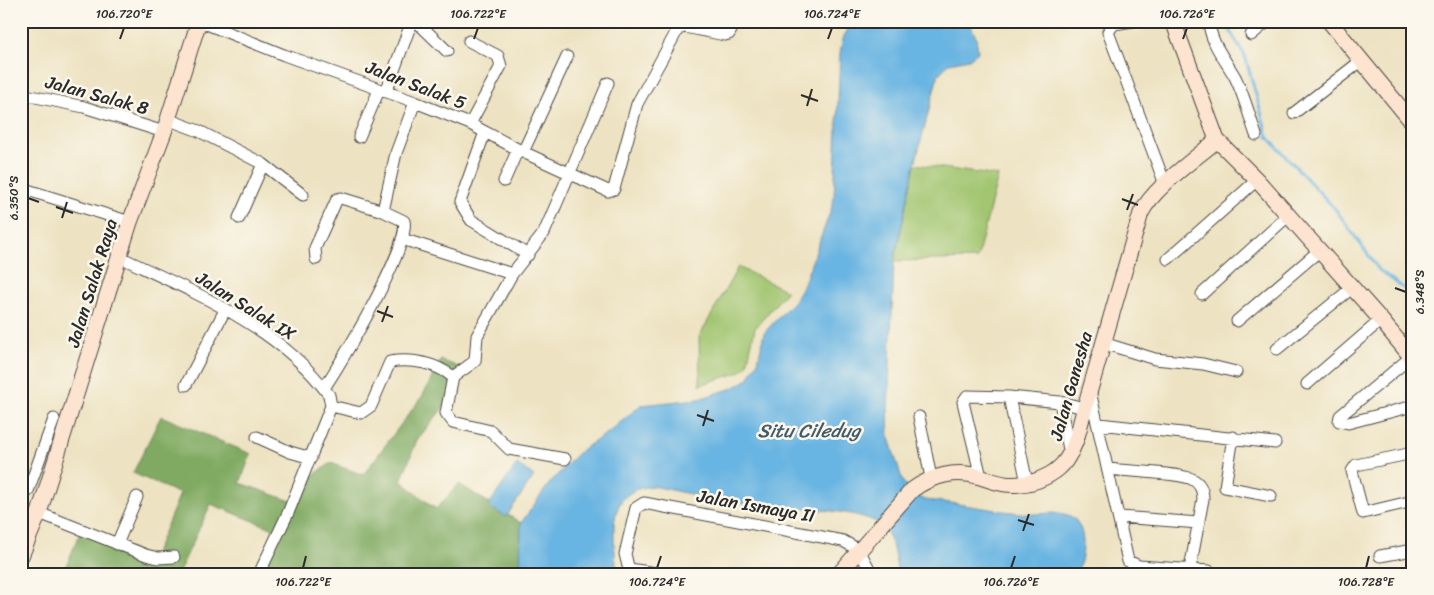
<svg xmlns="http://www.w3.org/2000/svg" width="1434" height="595" viewBox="0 0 1434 595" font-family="Sriracha,sans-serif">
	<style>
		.green { fill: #a1c56f; stroke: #66784d }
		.forest { fill: #80aa62; stroke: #566a46 }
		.water { fill: #68b4e2; stroke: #4a7086 }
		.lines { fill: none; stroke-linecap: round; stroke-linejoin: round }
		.stream { stroke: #68b4e2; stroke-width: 3 }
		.street-casing { stroke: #484642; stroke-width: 13 }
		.secondary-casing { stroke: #484642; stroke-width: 17 }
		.street { stroke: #fff; stroke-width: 11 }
		.secondary { stroke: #fde4d0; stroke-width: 15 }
		.ticks { fill: none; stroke: #2b2b2b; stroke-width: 2 }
		.labels { text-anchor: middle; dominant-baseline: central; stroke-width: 5; stroke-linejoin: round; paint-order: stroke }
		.street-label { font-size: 18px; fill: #2b2b2b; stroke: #fbf7ec }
		.water-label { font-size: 19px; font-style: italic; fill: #405b6b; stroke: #fbf7ec }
		.neatline { fill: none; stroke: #2b2b2b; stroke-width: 2 }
		.ticks-label { font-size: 12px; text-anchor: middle; fill: #2b2b2b }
	</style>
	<rect width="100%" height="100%" fill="#fbf7ec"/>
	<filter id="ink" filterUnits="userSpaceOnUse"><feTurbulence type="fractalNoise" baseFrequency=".02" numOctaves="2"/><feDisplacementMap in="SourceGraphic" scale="10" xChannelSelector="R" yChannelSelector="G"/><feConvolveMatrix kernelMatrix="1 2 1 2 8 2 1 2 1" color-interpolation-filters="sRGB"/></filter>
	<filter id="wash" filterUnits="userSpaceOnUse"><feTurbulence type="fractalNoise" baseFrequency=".0096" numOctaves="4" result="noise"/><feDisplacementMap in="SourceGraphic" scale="20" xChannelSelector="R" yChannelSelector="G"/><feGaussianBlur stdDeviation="1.12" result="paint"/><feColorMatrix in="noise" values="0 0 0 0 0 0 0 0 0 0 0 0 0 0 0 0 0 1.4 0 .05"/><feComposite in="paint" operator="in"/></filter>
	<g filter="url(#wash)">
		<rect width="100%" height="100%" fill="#ede2c1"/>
		<path class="green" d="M915,164L998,176L977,259L894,261Z
			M738,267L787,291L755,328L747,365L740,372L700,385L699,337Z"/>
		<path class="forest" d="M441,360L463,369L447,403L417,440L401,481L436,509L459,484L521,523L520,574H343L320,566L317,574H262L279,531L211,504L178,574H63L81,530L153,558L180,494L133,473L161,416L251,454L240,483L297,503L305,481L331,463L363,475L423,395Z"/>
		<path class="water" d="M853,21H969L976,37L978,52L969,59L949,63L938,75L915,164L894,261L888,411L889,438L903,482L912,493L925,500C960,503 994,511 1029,514C1042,515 1068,508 1077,522C1087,537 1083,558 1077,574H898C895,560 893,533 880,524C854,508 794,509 763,506C726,502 689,494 653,486C603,490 614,537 617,574H520L521,523L549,484L579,452L609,432L641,405L699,399L733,388L748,379L758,361L764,333L794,301L803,286L831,210L834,198L840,53L843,38Z
			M517,464L534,476L506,517L488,506Z"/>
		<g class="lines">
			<path class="stream" d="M1224,21L1245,56L1268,137L1336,210L1379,270L1413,295"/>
		</g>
	</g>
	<g filter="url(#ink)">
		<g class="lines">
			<g class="street-casing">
				<path id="street" d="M199,21L284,55L415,102L470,124L523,152L608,191L614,189L637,104L678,29L685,27L725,35L729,34L736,21
					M416,21L447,51
					M1133,21L1114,24L1108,32L1165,184
					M1209,21C1210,43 1225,59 1235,77C1244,95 1249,115 1256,135
					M1251,35L1268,21
					M469,41L498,56L501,66L470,124
					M386,92L412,21
					M21,94L84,107L164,132
					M1294,113L1361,61
					M167,119L199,131L263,164L303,195
					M485,132L460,202L471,220L528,255
					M359,137L379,90
					M523,152L567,57
					M504,181L518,149
					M21,188L130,222
					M383,211L396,153L415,102
					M239,218L263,164
					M402,239L512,274
					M120,257C193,292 280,327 329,395L331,406L288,513L259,574
					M316,259L315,248L337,199L341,198L383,211L404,221C411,246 341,363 324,388
					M1168,259L1257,180
					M1202,294L1289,215
					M1237,321L1320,250
					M1103,343L1155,359L1203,364L1236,372
					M1277,349L1353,287
					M1411,357L1340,416L1339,421L1348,423L1413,406
					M453,377L475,361L477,336L512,274L544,233L608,83
					M1307,384L1381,320
					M186,385L225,310
					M1090,391L1128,561L1139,566L1209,571
					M1009,397L1027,483
					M1060,402L1084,408
					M331,406L361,413L371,406L390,362C411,358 436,363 453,377L446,413L453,422L491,431L509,449L565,459
					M919,417L931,478
					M1099,424L1275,443
					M257,437L290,452L311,458
					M1233,437L1225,487L1271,496
					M1413,453L1356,465L1352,471L1363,513L1413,501
					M1108,469C1125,471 1180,473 1192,479C1200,483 1203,490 1203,499L1190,569
					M981,477L963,402L967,396L1009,397L1060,402L1070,455
					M28,491L54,419
					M39,513L146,555L158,558L174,557
					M1120,517L1199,523
					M117,544L137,497
					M1380,556L1413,550
					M629,569L663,574
					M630,574L625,554L636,508L644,503L843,541L859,550L872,574"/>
			</g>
			<g class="secondary-casing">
				<path id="secondary" d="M1173,21L1217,140L1257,180L1381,320L1413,359
					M1329,21L1413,123
					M21,556L39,513L130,222L164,132L199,21
					M839,574L912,490C931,476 956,469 980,477C999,483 1006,487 1028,483C1042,480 1058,472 1066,460C1078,443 1079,426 1085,407C1104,343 1122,278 1141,213C1154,187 1194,160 1217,140"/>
			</g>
			<use href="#street" class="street"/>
			<use href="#secondary" class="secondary"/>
		</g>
	</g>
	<path class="ticks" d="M120,39L124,28M474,39L478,28M828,39L832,28M1183,39L1187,28M801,95L818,101M807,106L812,89M28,198L39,202M1122,199L1138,205M56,207L73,213M1127,210L1133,194M62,218L67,202M1395,288L1406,292M377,311L393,317M382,322L388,306M697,415L714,421M703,426L708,410M1018,520L1034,525M1023,531L1029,514M303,568L306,556M657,568L661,556M1011,568L1015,556M1366,568L1369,556"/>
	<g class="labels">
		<g class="street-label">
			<text transform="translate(416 85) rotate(21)">Jalan Salak 5</text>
			<text transform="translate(97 95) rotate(15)">Jalan Salak 8</text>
			<text transform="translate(92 283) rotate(-73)">Jalan Salak Raya</text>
			<text transform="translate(246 306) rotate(32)">Jalan Salak IX</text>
			<text transform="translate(1071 386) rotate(-74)">Jalan Ganesha</text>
			<text transform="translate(756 506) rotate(10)">Jalan Ismaya II</text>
		</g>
		<g class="water-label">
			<text x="809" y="430">Situ Ciledug</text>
		</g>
	</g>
	<rect width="1434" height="595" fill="none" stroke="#fbf7ec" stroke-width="55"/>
	<rect x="28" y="28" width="1378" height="540" class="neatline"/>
	<g class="ticks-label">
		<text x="124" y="18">106.720°E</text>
		<text x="478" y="18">106.722°E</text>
		<text x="832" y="18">106.724°E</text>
		<text x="1187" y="18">106.726°E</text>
		<text transform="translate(14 198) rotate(-90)" y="4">6.350°S</text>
		<text transform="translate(1420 292) rotate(-90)" y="4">6.348°S</text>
		<text x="303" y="586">106.722°E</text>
		<text x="657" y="586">106.724°E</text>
		<text x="1011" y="586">106.726°E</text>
		<text x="1366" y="586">106.728°E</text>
	</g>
</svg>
